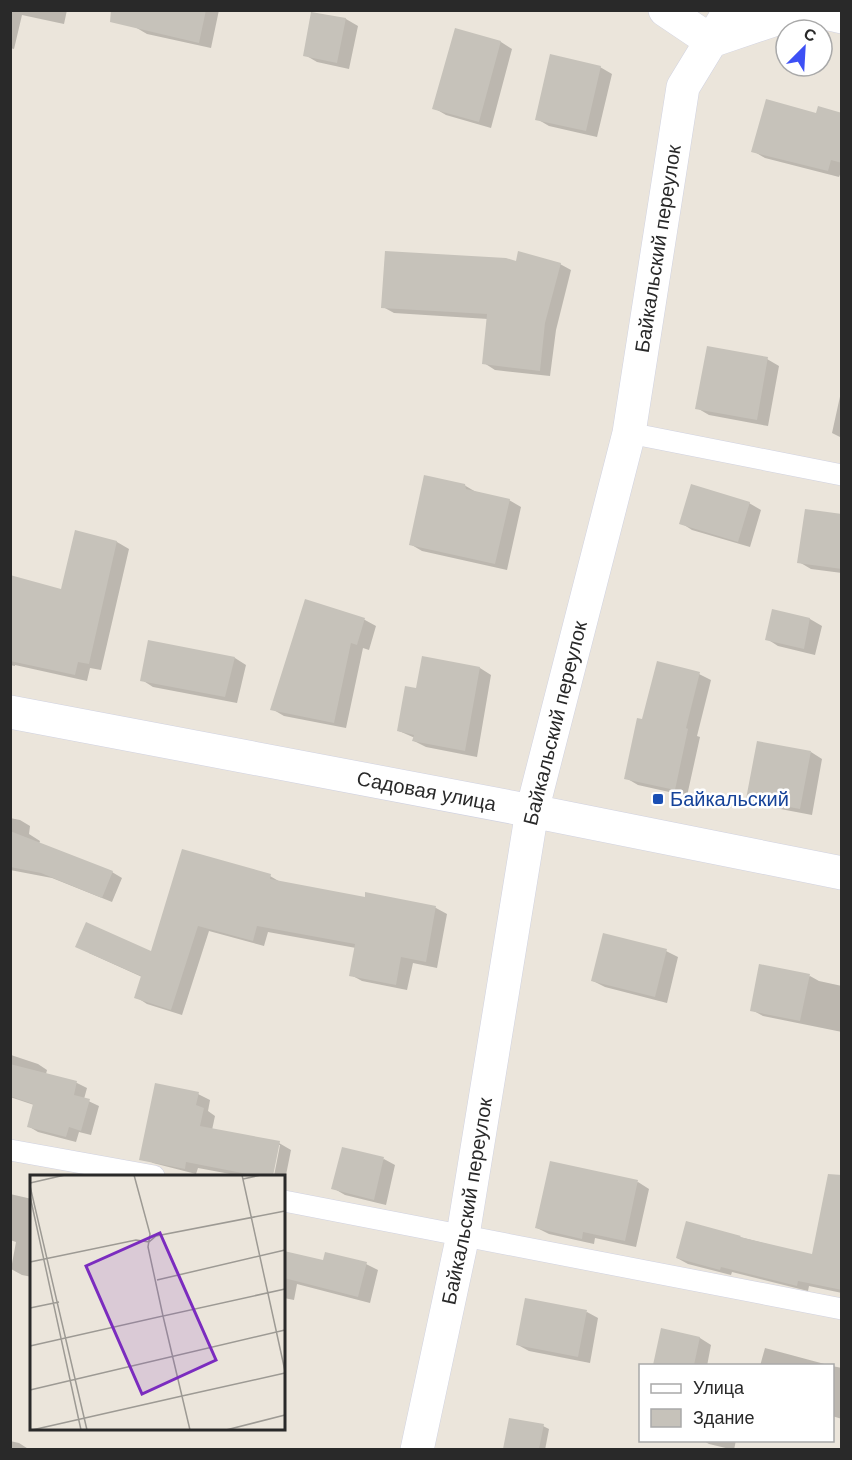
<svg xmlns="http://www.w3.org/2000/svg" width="852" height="1460" viewBox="0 0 852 1460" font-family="Arial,sans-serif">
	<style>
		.shadow { fill: #0003 }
		.building { fill: #c6c2ba }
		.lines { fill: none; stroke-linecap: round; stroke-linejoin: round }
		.lane-casing { stroke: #d0d2e1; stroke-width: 22 }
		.street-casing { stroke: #d0d2e1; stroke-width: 34 }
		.secondary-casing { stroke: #d0d2e1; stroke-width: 34 }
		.lane { stroke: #fff; stroke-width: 21 }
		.street { stroke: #fff; stroke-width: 33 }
		.secondary { stroke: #fff; stroke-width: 33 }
		.transit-dot { fill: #1a4fb4; stroke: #fff; stroke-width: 2 }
		.labels { text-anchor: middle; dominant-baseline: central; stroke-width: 5; stroke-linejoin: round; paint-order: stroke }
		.street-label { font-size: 20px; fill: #292929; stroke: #fff }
		.transit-label { font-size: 20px; fill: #164399; stroke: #fff; text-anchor: start }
		.inset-road { fill: none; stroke: #9d9a94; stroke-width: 1.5 }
		.view { fill: #7b2cbf; fill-opacity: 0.15; stroke: #7b2cbf; stroke-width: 3 }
		.inset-edge { fill: none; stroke: #292929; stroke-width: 3 }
	</style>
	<rect width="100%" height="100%" fill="#ebe5db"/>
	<path class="shadow" d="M10,10H67L64,24L22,15L14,49L10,48Z
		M139,10H219L211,48L147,34L135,27Z
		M313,13L346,19L358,26L349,69L317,62L305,55Z
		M456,30L501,42L512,49L491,128L446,115L434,108Z
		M600,67L612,74L597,137L549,126L537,119Z
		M842,114V170L839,177L765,158L753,151L817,115Z
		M517,263L560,264L571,270L556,330L550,376L495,370L484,363L488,319L394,313L383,307Z
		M767,359L779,366L768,426L709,415L697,408Z
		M841,392H842V438L832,433Z
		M464,485L476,492L509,500L521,507L507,570L422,551L410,544Z
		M749,503L761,510L750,547L692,530L681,523Z
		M842,516V573L811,569L799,562Z
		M77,532L117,542L129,549L101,670L90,668L87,681L15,665V666L10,665V577L62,590Z
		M306,601L365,620L376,626L369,650L363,648L346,728L284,716L272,709Z
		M773,611L810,619L822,626L815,655L778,646L767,639Z
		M235,658L246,665L237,703L153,687L142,680Z
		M480,668L491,675L477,757L426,747L414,741L415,738L399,731L417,690Z
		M699,674L711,680L697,736L700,737L687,796L638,785L626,778L644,721Z
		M811,752L822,759L812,815L760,805L748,798Z
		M10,818L20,820L30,826L29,834L40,841L39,844L112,872L122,878L112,902L52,878L10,870Z
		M270,876L282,883L366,899L367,894L436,908L447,914L437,968L413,963L407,990L362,981L351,975L356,948L268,932L264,946L209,931L182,1015L147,1004L136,997L142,977L89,953H152Z
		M666,951L678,957L667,1003L605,987L593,981Z
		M810,976L819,981L842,986V1032L763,1016L752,1010Z
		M11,1055L38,1064L47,1070L46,1074L77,1083L87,1088L84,1099L99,1106L91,1135L79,1132L76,1142L38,1132L28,1126L34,1105L10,1097Z
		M198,1094L210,1100L208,1111L215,1116L212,1130L279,1143L291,1150L284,1185V1176H274L280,1145H277L271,1176H241L198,1168L196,1174L153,1163L142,1156Z
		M384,1159L395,1165L386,1205L345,1195L333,1188Z
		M638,1182L649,1189L636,1247L595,1238L594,1244L549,1234L537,1228Z
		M10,1194L32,1199V1277L22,1275L11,1269L16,1242L10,1240Z
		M842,1218V1293L809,1286L808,1291L732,1272L731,1275L688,1264L677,1258L740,1237L813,1256Z
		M284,1253L324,1261L366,1264L378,1270L370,1303L297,1284L294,1300L284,1298Z
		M587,1312L598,1318L590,1363L529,1351L518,1345Z
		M662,1330L700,1338L711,1345L707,1366H654Z
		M765,1348L832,1366H760Z
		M832,1366L842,1368V1419L832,1416Z
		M510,1419L543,1426L549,1429L545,1450H504Z
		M702,1440H736L734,1450L709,1444Z
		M10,1441L19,1443L30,1450H10Z"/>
	<path class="building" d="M111,10H206L199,43L110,22Z
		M311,12L346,18L337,63L303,56Z
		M455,28L501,41L479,122L432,109Z
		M550,54L601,66L586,131L535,120Z
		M766,99L816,113L818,106L842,113V163L831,160L828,171L751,152Z
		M385,251L506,258L516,261L518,251L561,263L545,323L540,371L482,364L487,314L381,308Z
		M707,346L768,357L757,420L695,409Z
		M424,475L465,484L466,489L510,499L495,564L409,545Z
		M691,484L750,502L738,542L679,524Z
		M805,509L842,514V569L797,563Z
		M75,530L117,541L89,664L78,662L75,675L10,661V575L61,589Z
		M305,599L365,618L357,645L351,643L334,723L270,710Z
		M772,609L810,618L804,649L765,640Z
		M148,640L235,657L225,697L140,681Z
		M422,656L480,667L465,751L412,741L414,735L397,731L405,686L416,688Z
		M657,661L700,672L686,728L688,729L675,790L624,779L637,718L642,719Z
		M757,741L811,751L800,809L746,799Z
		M10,831L113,871L102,898L41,873L10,867Z
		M182,849L271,874L270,879L365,897V892L436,906L426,962L401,957L396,985L349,976L355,944L257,926L253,941L198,926L171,1010L134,998L141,976L75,947L86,922L151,951Z
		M603,933L667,949L655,997L591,981Z
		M759,964L810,974L800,1021L750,1011Z
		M10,1064L77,1081L74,1095L90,1099L81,1131L69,1127L66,1137L27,1127L33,1104L10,1096Z
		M155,1083L199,1092L196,1105L204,1108L200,1126L280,1141L273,1176H257L186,1162L185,1169L139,1160Z
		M342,1147L384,1157L374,1200L331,1189Z
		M550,1161L638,1180L625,1241L583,1232L582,1239L535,1228Z
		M828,1174L842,1175V1290L798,1281L797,1286L721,1267L720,1270L676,1258L686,1221L741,1236L740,1237L812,1254Z
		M284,1251L323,1260L325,1252L367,1262L358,1297L284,1278Z
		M525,1298L587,1310L578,1357L516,1345Z
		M661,1328L700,1337L694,1365H653Z
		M509,1418L544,1424L539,1449H503Z"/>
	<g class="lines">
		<g class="lane-casing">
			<path id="lane" d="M629,433L842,475
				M10,1150L154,1176
				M284,1201L842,1309"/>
		</g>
		<g class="street-casing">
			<g id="street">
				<path d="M665,10L711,41L803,10"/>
				<path d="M812,10L842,17"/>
				<path id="s1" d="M10,712L532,811L629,433L683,87L730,10"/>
			</g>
		</g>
		<g class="secondary-casing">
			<g id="secondary">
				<path id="s2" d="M417,1450L463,1235L532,811L842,873"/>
			</g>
		</g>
		<use href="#lane" class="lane"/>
		<use href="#street" class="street"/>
		<use href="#secondary" class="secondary"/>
	</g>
	<rect class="transit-dot" x="652" y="793" width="12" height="12" rx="3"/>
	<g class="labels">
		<g class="street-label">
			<text stroke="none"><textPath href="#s1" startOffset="1108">Байкальский переулок</textPath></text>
			<text transform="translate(555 723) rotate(-76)">Байкальский переулок</text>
			<text stroke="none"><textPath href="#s1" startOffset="424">Садовая улица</textPath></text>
			<text stroke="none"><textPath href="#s2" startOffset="254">Байкальский переулок</textPath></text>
		</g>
		<g class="transit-label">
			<text x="670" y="799">Байкальский</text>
		</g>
	</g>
	<g transform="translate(30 1175)">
		<rect width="255" height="255" fill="#ebe5db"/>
		<path class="inset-road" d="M212,0L255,196M213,4L231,0M0,8L35,0M0,11L57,255M0,21L51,255M0,87L106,65L119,67L126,61L255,36M127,105L255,75M0,133L29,127M0,171L133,141L118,72L120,59L104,0M0,215L255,155M152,221L255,198M2,255L152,221M160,255L133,141L255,114M196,255L255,240"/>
		<path class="view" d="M130,58L186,185L112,219L56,91Z"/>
		<rect width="255" height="255" class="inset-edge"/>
	</g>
	<rect width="852" height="1460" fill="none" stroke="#292929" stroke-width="24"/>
	<rect x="639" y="1364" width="195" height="78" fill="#ffffff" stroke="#a9a9a9" stroke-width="1.5"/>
	<rect x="651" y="1384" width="30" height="9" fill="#ffffff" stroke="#a9a9a9" stroke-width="1.5"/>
	<text x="693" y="1394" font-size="18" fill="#292929">Улица</text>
	<rect x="651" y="1409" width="30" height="18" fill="#c6c2ba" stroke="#a9a9a9" stroke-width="1.5"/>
	<text x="693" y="1424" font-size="18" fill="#292929">Здание</text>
	<g transform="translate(804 48) rotate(24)"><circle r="28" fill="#ffffff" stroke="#a9a9a9" stroke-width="1.5"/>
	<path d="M0-4.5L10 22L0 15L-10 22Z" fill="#3d50f5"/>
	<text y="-9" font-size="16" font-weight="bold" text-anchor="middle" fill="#292929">С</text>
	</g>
</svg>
